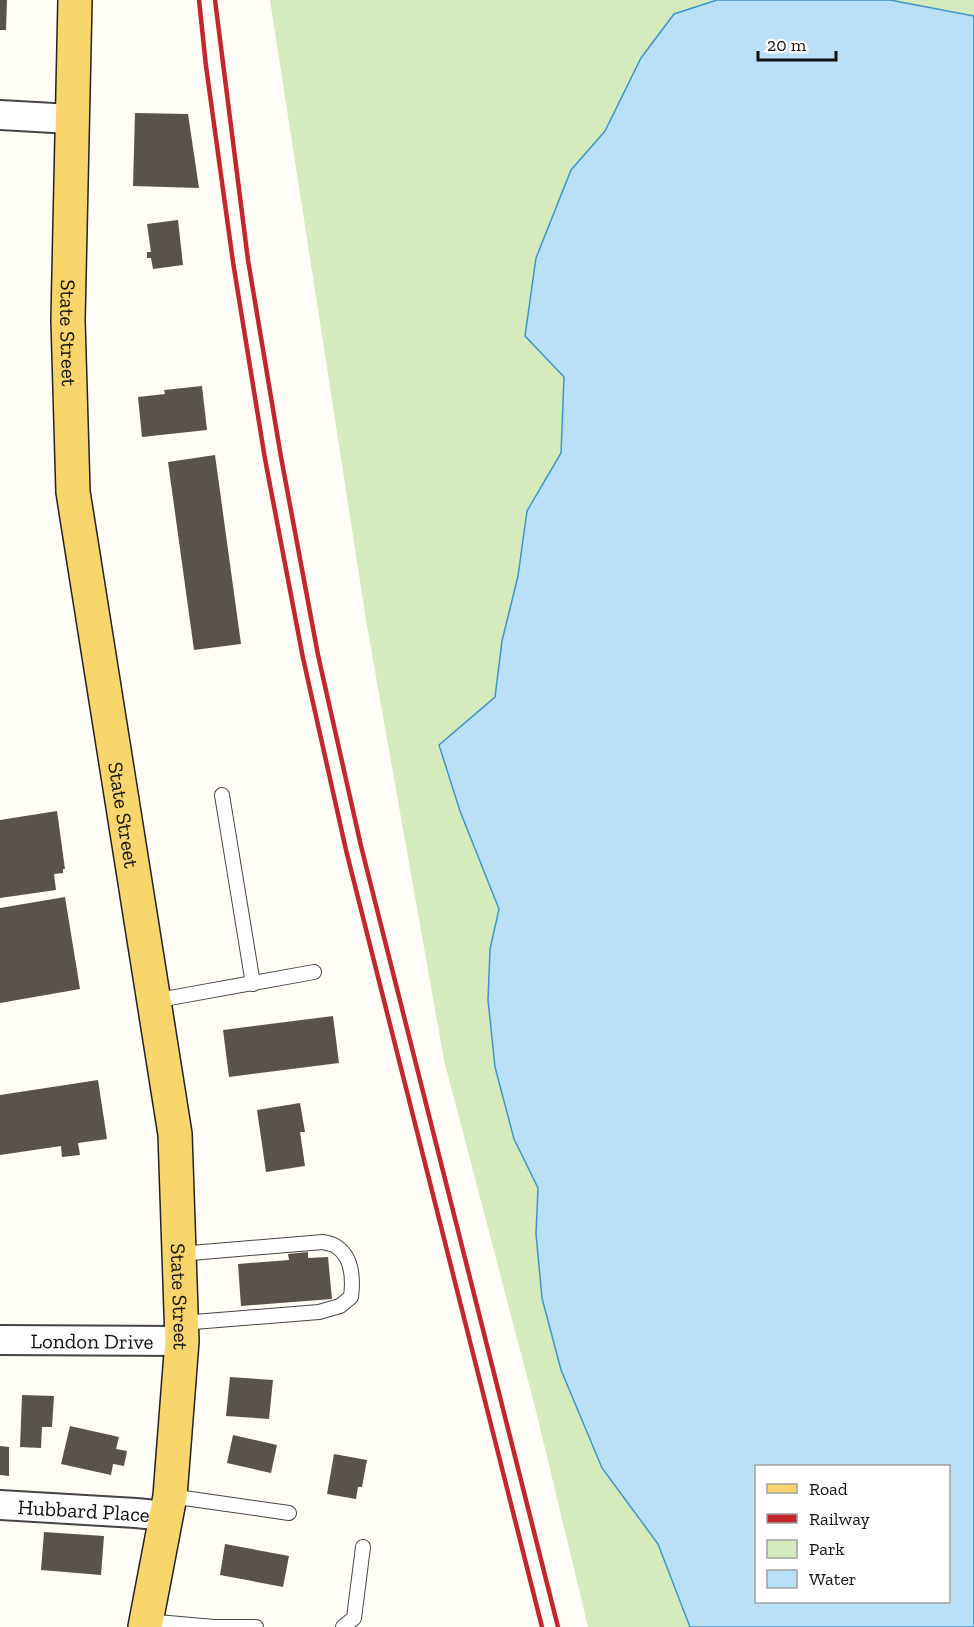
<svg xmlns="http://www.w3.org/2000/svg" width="974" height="1627" viewBox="0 0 974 1627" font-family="'Zilla Slab',serif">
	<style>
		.green { fill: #d5ebbd }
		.water { fill: #b9e0f7; stroke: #3f96cf; stroke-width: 1.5; fill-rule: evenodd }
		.building { fill: #5a524d }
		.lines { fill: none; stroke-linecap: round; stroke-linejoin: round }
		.lane-casing { stroke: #444; stroke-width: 16 }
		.street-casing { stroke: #444; stroke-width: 32 }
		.primary-casing { stroke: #222; stroke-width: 36 }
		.lane { stroke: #fff; stroke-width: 14 }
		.street { stroke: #fff; stroke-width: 28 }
		.primary { stroke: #f9d66b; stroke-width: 33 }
		.rail { stroke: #c4262e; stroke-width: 4.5 }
		.labels { text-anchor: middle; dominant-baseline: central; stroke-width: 6; stroke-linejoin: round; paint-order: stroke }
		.street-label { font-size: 21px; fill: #111; stroke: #fff }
	</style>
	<rect width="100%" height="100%" fill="#fffdf5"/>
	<path class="green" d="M270,0H717L674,14L641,58L605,131L571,170L525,336L564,377L561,453L527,511L518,576L502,641L495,697L439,745L460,811L499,909L490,949L488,1000L495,1067L514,1139L538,1188L536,1234L542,1298L561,1370L602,1468L658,1544L690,1627H588L536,1411L444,1060L367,626Z
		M890,0H974V16Z"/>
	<path class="water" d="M717,0H890L974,16V1627H690L658,1544L602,1468L561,1370L542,1298L536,1234L538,1188L514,1139L495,1067L488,1000L490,949L499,909L460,811L439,745L495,697L502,641L518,576L527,511L561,453L564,377L525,336L536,258L571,170L605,131L641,58L674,14ZM756,1466H948V1602H756Z"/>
	<path class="building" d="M0,0H7L6,30H0Z
		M135,113L188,114L199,188L133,186Z
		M178,220L183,265L153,269L151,258H147V252H151L147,224Z
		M202,386L207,430L142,437L138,397L165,394L164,390Z
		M215,455L241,644L194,650L168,462Z
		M57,811L65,869H63V873L54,874L56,890L0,898V820Z
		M65,897L80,989L0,1003V908Z
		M333,1016L339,1063L229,1077L223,1030Z
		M98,1080L107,1139L78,1143L80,1155L62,1157L61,1146L0,1155V1095Z
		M300,1103L305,1132H300L305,1166L266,1172L257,1110Z
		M308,1252V1258L328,1257L332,1299L241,1306L238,1264L289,1260L288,1254Z
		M230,1377L273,1380L269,1419L226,1416Z
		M22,1395L54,1396L52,1427H42L41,1448L20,1447Z
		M70,1426L119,1437L116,1449L127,1451L124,1466L113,1464L111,1475L61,1464Z
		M233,1435L277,1445L271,1473L227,1463Z
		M0,1446L9,1447V1476L0,1475Z
		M334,1454L367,1460L362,1487H358L356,1499L327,1494Z
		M44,1532L104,1536L101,1575L41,1570Z
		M225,1544L289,1556L283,1587L220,1575Z"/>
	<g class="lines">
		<g class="lane-casing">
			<path id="lane" d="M222,795L253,984
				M153,1001L314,972
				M179,1254L323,1242C327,1243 334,1244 337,1247C353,1258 353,1281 351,1297L340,1306L319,1312L181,1323
				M170,1496L289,1513
				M146,1621L214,1627H256
				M343,1627L354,1618L363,1547"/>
		</g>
		<g class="street-casing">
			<g id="street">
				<path d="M0,115L71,119"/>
				<path id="s1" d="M0,1340L182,1341"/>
				<path id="s2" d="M0,1505L136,1513L166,1516"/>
			</g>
		</g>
		<g class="primary-casing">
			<g id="primary">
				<path id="s3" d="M75,0L68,320L73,492L175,1134L182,1341L170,1496L145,1627"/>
			</g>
		</g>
		<use href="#lane" class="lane"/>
		<use href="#street" class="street"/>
		<use href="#primary" class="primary"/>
		<path class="rail" d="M199,0L206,66L233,262L265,459L303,658L346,850L542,1627
			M215,0L248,260L281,457L318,655L361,846L558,1627"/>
	</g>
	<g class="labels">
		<g class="street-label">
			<text stroke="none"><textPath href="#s3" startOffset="333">State Street</textPath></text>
			<text stroke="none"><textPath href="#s3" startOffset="819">State Street</textPath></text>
			<text stroke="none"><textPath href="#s3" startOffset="1305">State Street</textPath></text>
			<text stroke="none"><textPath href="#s1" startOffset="92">London Drive</textPath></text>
			<text stroke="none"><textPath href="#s2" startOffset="84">Hubbard Place</textPath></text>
		</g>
	</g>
	<rect x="755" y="1465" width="195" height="138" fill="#ffffff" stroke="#a0a0a0" stroke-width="1.5"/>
	<rect x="767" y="1484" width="30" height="9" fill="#f9d66b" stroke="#a0a0a0" stroke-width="1.5"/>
	<text x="809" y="1495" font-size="18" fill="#111111">Road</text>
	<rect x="767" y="1514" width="30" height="9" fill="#c4262e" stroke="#a0a0a0" stroke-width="1.5"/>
	<text x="809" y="1525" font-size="18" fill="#111111">Railway</text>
	<rect x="767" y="1540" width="30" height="18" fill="#d5ebbd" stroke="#a0a0a0" stroke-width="1.5"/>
	<text x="809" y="1555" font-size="18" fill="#111111">Park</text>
	<rect x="767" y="1570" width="30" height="18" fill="#b9e0f7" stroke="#a0a0a0" stroke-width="1.5"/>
	<text x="809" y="1585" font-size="18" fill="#111111">Water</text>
	<path d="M758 51v9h78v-9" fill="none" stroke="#111111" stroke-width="3"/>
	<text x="767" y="51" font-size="18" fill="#111111" stroke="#ffffff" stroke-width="4.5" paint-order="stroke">20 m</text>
</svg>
